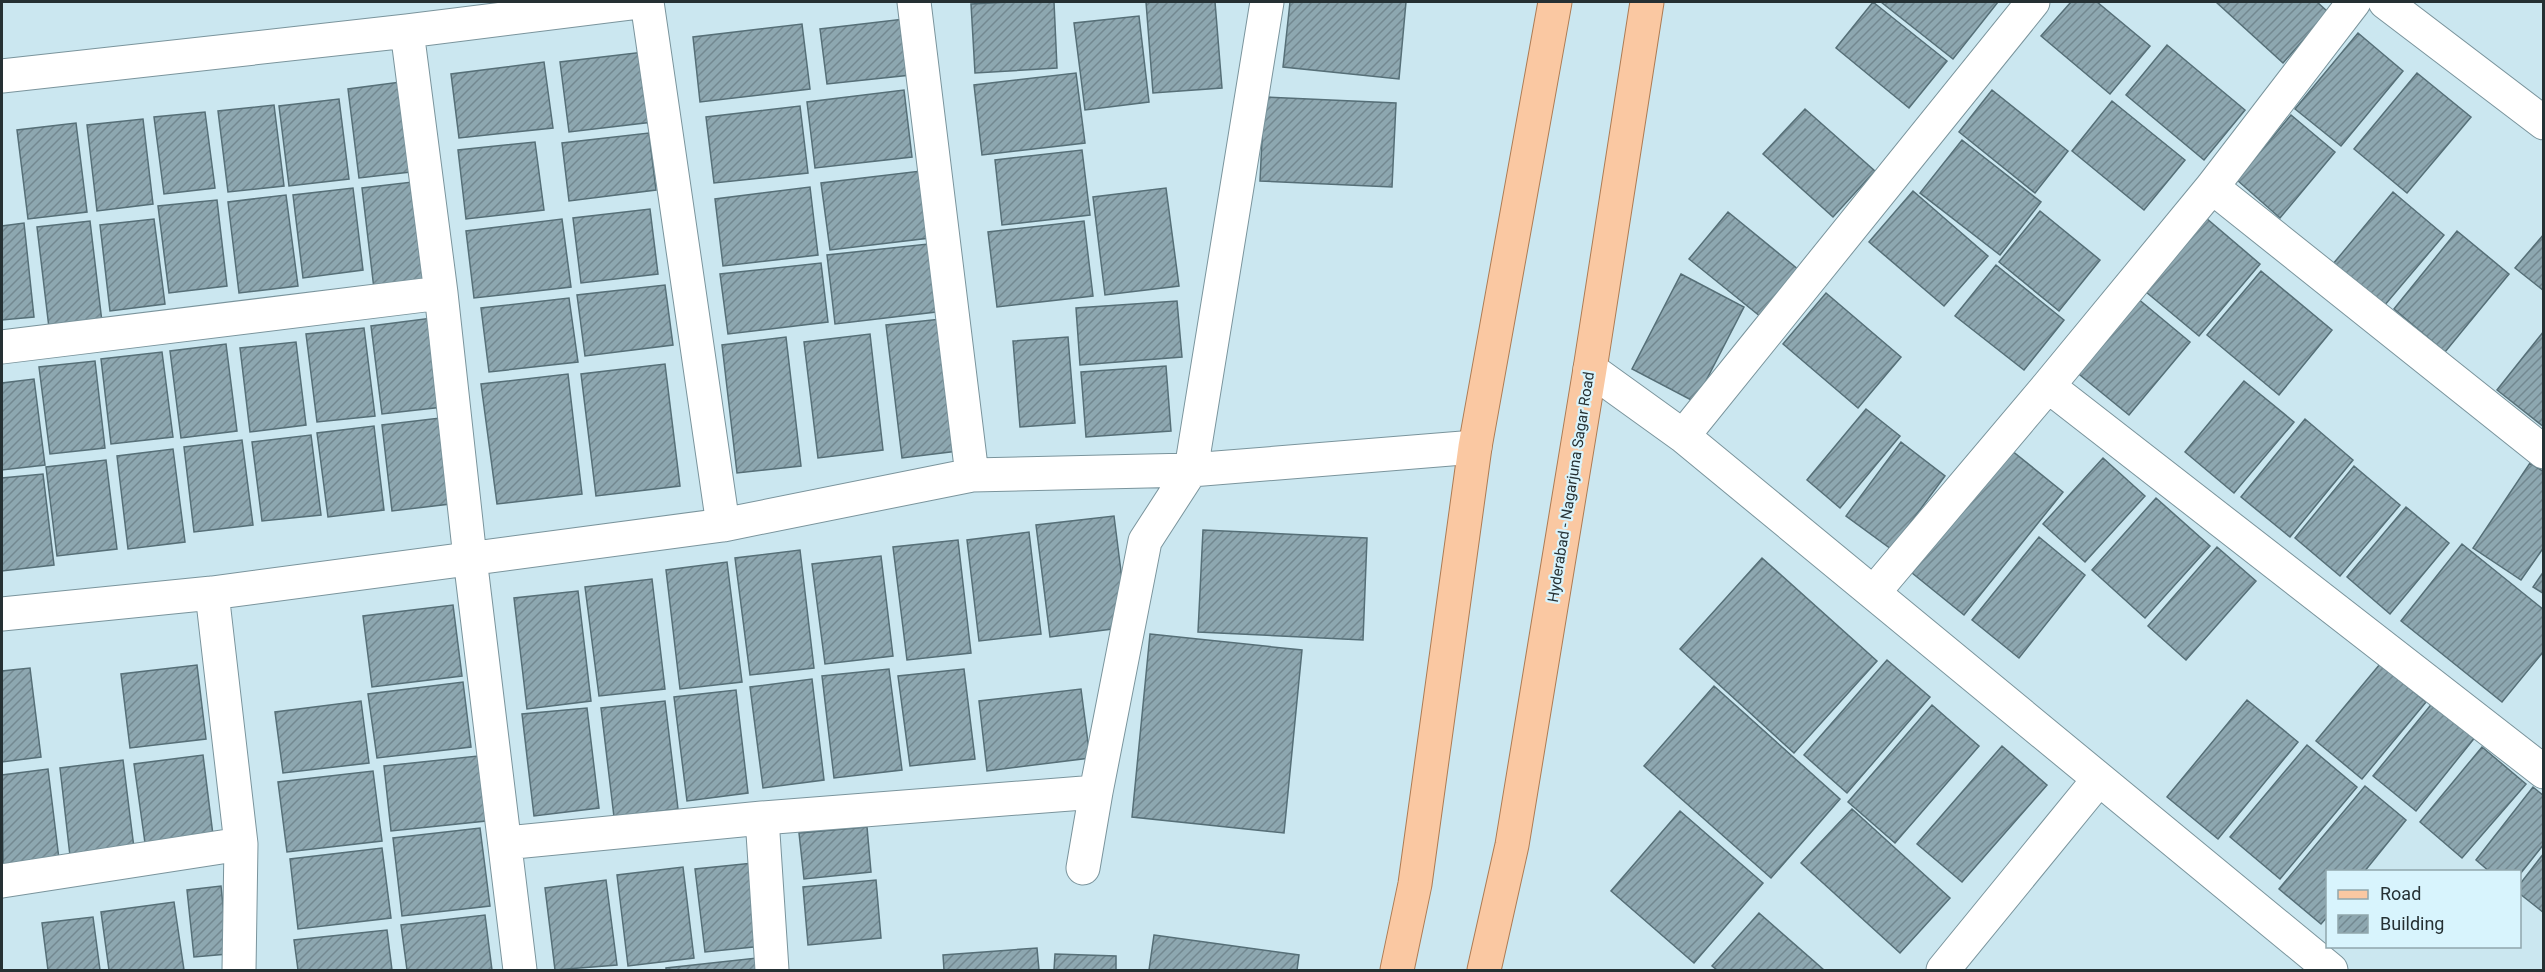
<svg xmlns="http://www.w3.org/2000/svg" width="2545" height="972" viewBox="0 0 2545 972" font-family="Roboto,sans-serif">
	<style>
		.building { fill: url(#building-hatch); stroke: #566f77; stroke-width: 1.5 }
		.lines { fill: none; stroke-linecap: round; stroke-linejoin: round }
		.minor-casing { stroke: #7a949c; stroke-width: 35 }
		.major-casing { stroke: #ad7b53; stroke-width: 35 }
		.minor { stroke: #fff; stroke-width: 33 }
		.major { stroke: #fac8a2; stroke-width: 33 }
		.labels { text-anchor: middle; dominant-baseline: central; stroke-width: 4.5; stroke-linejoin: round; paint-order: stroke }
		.street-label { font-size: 15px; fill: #253033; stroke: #d8f4fd }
	</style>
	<defs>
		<pattern id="building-hatch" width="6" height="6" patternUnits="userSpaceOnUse" patternTransform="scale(1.5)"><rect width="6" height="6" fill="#8da7b0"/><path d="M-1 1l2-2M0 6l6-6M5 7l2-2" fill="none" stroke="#738890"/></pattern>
	</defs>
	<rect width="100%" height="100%" fill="#cbe7f0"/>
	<path class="building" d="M1009,2H1054L1057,68L975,73L971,4Z
		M1146,2H1215L1222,88L1153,93Z
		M1290,2H1406L1399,79L1283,67Z
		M1873,2L1947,61L1909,108L1836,48Z
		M1881,2H1998L1953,59Z
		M2071,2H2097L2150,46L2110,94L2041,36Z
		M2216,2H2317L2328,12L2283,63Z
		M1139,16L1149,102L1085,110L1074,23Z
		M904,19L911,75L827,84L820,29Z
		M802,24L810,89L700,102L693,37Z
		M2358,33L2403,71L2341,146L2295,109Z
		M2167,45L2245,110L2204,160L2126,95Z
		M644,52L653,122L569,132L560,62Z
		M544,62L553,128L459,138L451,74Z
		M1076,73L1085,143L982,155L974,85Z
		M2417,73L2471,117L2407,193L2354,149Z
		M408,81L419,171L359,178L348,89Z
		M904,90L912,157L815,168L807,102Z
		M1992,90L2068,151L2035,193L1959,132Z
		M1264,97L1396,103L1392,187L1260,181Z
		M339,99L349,179L289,186L279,106Z
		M2112,101L2185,160L2144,210L2072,151Z
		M274,105L284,186L228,192L218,111Z
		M800,106L808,173L714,183L706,117Z
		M1805,109L1875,171L1833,217L1763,154Z
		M205,112L215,188L164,194L154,117Z
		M2291,115L2335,152L2280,218L2237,180Z
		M143,119L153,204L97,211L87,125Z
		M76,123L87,212L28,219L17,130Z
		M649,133L656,190L569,201L562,143Z
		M1962,140L2041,202L2000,255L1920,193Z
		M535,142L544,210L466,219L458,150Z
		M1082,150L1090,215L1002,225L995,160Z
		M921,171L930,238L830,250L821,183Z
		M421,181L433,282L374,289L362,188Z
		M810,187L818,255L723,266L715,199Z
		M353,188L363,270L303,278L293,195Z
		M1166,188L1179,286L1105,295L1093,197Z
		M1913,191L1988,256L1944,306L1869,242Z
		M2393,192L2444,235L2384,306L2333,264Z
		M286,195L298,286L239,293L228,202Z
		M217,200L227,286L169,293L158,206Z
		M650,209L658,274L581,283L573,218Z
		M2040,211L2100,260L2059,311L1999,262Z
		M1728,212L1799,270L1761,317L1689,259Z
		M2206,218L2260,264L2199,336L2146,292Z
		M154,219L165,304L110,311L100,225Z
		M562,219L571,287L474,298L466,231Z
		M90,221L102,322L49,328L37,227Z
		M1084,221L1093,296L997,307L988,232Z
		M24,223L34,317L2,320V226Z
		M2457,231L2509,274L2445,352L2394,309Z
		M2544,234V291L2515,268Z
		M928,244L936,312L835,324L827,255Z
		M821,263L828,322L728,334L720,274Z
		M1996,265L2064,320L2024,370L1955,316Z
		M2261,271L2332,330L2279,395L2207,335Z
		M1681,274L1744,307L1695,402L1632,369Z
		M665,285L673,345L585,356L577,295Z
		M1826,293L1901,357L1858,408L1783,344Z
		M569,298L578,362L489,372L481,308Z
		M2137,298L2190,342L2129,415L2075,371Z
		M1177,301L1182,357L1080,365L1076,308Z
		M432,318L443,407L382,414L371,326Z
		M941,319L958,451L902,458L886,325Z
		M364,328L375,416L317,422L306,334Z
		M2544,331V427L2497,390Z
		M870,334L883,450L818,458L804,342Z
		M786,337L801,466L737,473L722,345Z
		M1068,337L1075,423L1020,427L1013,341Z
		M296,342L306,425L250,432L240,348Z
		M226,344L237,431L181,438L170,351Z
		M162,352L173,437L111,444L101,359Z
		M95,361L105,448L50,454L39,367Z
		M665,364L680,486L596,496L581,374Z
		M1166,366L1171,431L1086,437L1081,372Z
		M568,374L582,494L497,504L481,384Z
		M34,379L45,465L2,470V383Z
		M2244,381L2294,422L2234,493L2185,452Z
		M1866,409L1900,436L1840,508L1807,480Z
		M440,418L450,504L392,511L382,425Z
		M2305,419L2353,460L2290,537L2241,497Z
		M374,426L384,510L328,517L317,433Z
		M311,435L321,515L262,521L252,442Z
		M242,440L253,525L194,532L184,447Z
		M1901,442L1945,476L1891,549L1846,516Z
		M173,449L185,542L128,549L117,456Z
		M2011,450L2063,492L1964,615L1912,573Z
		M2103,458L2145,496L2085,562L2043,524Z
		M106,460L117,549L57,556L46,467Z
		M2530,463L2544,472V547L2521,580L2473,548Z
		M2354,466L2400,505L2340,576L2295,538Z
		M43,474L54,565L2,571V478Z
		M2156,498L2210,546L2145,618L2092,570Z
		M2406,507L2449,543L2390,614L2347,577Z
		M1114,516L1128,627L1050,637L1036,525Z
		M1203,530L1367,538L1363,640L1198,632Z
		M1029,532L1041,634L979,641L967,540Z
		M2039,537L2085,575L2019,658L1972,620Z
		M958,540L971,653L907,660L893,547Z
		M2462,544L2544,610V651L2502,702L2401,621Z
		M2217,547L2256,581L2186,660L2148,626Z
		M800,550L814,668L750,675L735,558Z
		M881,556L893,656L825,664L812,564Z
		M1762,558L1877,661L1794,753L1680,649Z
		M727,562L742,682L680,689L666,570Z
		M2544,571V594L2533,587Z
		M652,579L665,689L599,696L585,587Z
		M578,591L591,701L527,709L514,598Z
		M453,605L462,676L372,687L363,616Z
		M1150,634L1302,650L1284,833L1132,817Z
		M1887,660L1930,697L1847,793L1804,755Z
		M2380,664L2426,702L2362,779L2316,741Z
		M197,665L206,739L130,748L121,674Z
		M30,668L41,757L2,762V671Z
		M889,669L902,770L834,778L822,676Z
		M964,669L975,759L910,766L898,676Z
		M812,679L824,780L763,788L750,687Z
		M463,682L471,747L377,758L368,694Z
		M1714,686L1840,799L1771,878L1644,766Z
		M1081,689L1090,758L987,771L979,701Z
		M736,690L748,793L687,801L674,697Z
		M2247,700L2298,742L2218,839L2167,797Z
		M361,701L369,763L283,773L275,712Z
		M665,701L678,809L614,817L601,708Z
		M2434,701L2476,736L2416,811L2373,776Z
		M1932,705L1979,746L1895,843L1848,802Z
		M587,708L599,808L534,816L522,714Z
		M2307,745L2357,787L2280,879L2230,837Z
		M2002,746L2047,785L1962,882L1917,844Z
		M2482,747L2526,784L2462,858L2420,822Z
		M203,755L213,835L145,843L134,764Z
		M478,756L486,821L391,831L384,766Z
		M123,760L134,848L70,856L60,768Z
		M48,769L59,859L3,866L2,775Z
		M373,771L382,841L287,852L278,782Z
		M2365,786L2406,820L2364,872H2328V916L2321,924L2279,889Z
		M2533,787L2544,796V844L2520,874V872H2490L2476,860Z
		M1852,809L1950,898L1900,953L1801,863Z
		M1680,811L1763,883L1694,963L1611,891Z
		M867,827L871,872L804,879L799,833Z
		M480,828L490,906L402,916L393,838Z
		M382,848L391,918L298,929L290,859Z
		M2544,853V913L2520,894V884Z
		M753,863L763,946L705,952L695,869Z
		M683,867L694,958L628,966L617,875Z
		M606,880L617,965L555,970L545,888Z
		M876,880L881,938L808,945L803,887Z
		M221,886L228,954L194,957L187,890Z
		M174,902L184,970H109L101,912Z
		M1759,913L1824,970H1717L1712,966Z
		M485,915L492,970H407L401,925Z
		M93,917L100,970H48L42,923Z
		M387,930L392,970H298L294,940Z
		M1154,935L1299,955L1297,970H1149Z
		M1037,948L1039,970H944L943,955Z
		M1055,954L1116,956V970H1054Z
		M757,958L758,970H666V968Z"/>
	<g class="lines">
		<g class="minor-casing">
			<path id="minor" d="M647,2L723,525
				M914,2L972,475
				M2385,2L2544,123
				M407,31L441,293L470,558L520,970
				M2,76L407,31L640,2
				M2212,187L2544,452
				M2,347L441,293
				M1590,369L1683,436L2331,970
				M2048,386L2544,772
				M1683,436L2033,2
				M1874,592L2048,386L2212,187L2354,2
				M212,593L241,844L239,970
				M2,614L212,593L723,525L972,475L1191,470L1475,447
				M1096,792L1145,541L1191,470L1267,2
				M762,818L772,970
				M505,843L762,818L1096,792L1083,868
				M2,881L241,844
				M1943,970L2099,779"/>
		</g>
		<g class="major-casing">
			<path id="major" d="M1397,970L1415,884L1475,447L1555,2
				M1484,970L1512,845L1590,369L1647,2"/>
		</g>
		<use href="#minor" class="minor"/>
		<use href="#major" class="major"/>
	</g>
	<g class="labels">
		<g class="street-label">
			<text transform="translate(1571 487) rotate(-81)">Hyderabad - Nagarjuna Sagar Road</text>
		</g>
	</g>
	<rect width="2545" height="972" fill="none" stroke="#253033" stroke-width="6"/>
	<rect x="2326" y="870" width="195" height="78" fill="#d8f4fd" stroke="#90a6ac" stroke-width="1.5"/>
	<rect x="2338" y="890" width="30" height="9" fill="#fac8a2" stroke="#90a6ac" stroke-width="1.5"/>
	<text x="2380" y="900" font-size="18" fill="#253033">Road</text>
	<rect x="2338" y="915" width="30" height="18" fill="url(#building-hatch)" stroke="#90a6ac" stroke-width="1.5"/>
	<text x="2380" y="930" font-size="18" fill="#253033">Building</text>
</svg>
